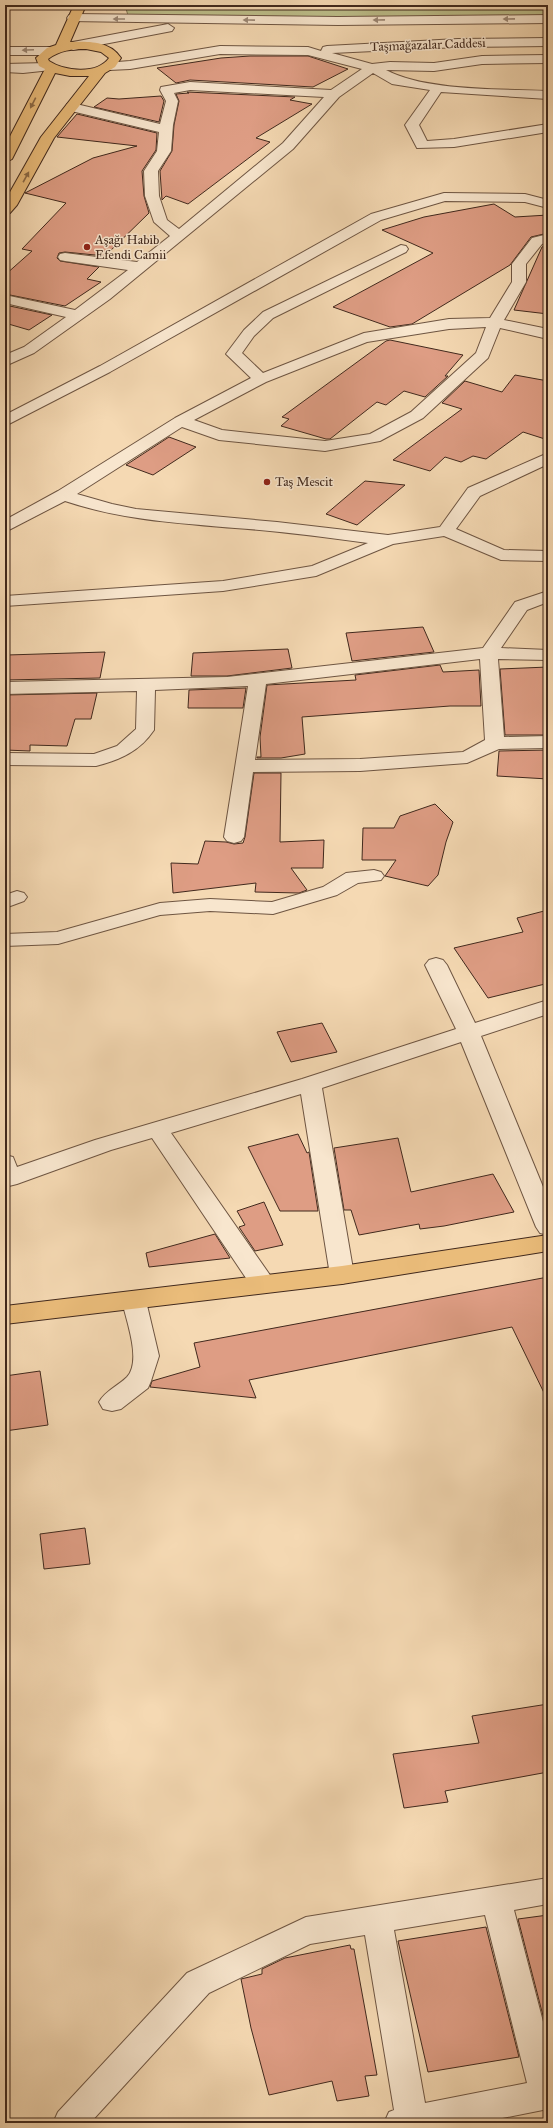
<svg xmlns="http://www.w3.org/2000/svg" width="553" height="2128" viewBox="0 0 553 2128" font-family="'IM FELL Great Primer',serif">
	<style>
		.green { fill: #bdbf8b; stroke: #7f7454 }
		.building { fill: #de9d84; stroke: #41291d }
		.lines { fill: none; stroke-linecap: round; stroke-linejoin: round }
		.minor-casing { stroke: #6e5542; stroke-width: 2 }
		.major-casing { stroke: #41291d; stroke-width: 2 }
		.minor { fill: #f8e6ce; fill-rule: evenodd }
		.major { fill: #eabc7a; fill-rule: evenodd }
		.oneway { fill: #9c8876 }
		.oneway2 { fill: #8d6b47 }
		.poi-dot { fill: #8f2418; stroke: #f8e6ce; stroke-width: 1.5 }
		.labels { text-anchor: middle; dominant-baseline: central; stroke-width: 3; stroke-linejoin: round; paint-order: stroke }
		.far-street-label { font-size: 13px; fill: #41291d; stroke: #f8e6ce }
		.far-poi-label { font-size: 13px; fill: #41291d; stroke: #f8e6ce; text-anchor: start }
	</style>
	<rect width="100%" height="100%" fill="#f5d9b3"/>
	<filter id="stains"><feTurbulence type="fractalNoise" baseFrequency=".005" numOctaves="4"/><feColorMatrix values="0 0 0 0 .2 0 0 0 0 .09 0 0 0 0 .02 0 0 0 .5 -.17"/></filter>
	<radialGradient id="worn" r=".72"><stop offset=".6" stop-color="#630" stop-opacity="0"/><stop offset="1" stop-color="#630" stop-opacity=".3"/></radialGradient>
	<path class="green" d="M125,5H548V19H129Z"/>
	<path class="building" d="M250,56H308L348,69L313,87L190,80L176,83L157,68L221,58Z
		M187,92L295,97L290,100L312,104L256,138L270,142L188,204L166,196L162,200L160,171L172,151L174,125L179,101L176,94L189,93Z
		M161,96L164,101L159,122L94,107L107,98L119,99Z
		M77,114L157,133L156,150L142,171L144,196L149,213L105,256L65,252L59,253L57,258L60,261L99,267L87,279L101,282L65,306L5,294V275L32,251L22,249L66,203L25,193L93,158L137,146L57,137Z
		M494,204L515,217L548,215V233L531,237L510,265L412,324L390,327L333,307L433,253L382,230L424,217Z
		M548,244V314L514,310L542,247Z
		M5,305L52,315L29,330L5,323Z
		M390,340L463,355L445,376H448L425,397L404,391L386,405L377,402L330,439H326L281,426L289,419L282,417L386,341Z
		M515,375L548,381V440L523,432L486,459L473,456L461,462L445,457L430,471L393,460L462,409L442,403L465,381L502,392Z
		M169,437L196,447L153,475L126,465Z
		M365,481L405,485L357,525L326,514Z
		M423,627L434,652L352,661L346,633Z
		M288,649L292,668L227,676H191L193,653Z
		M105,652L100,678L5,680L7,655Z
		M440,665L443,672L479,670L481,706H450L302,717L305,754L281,758H257V757H261L260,737L267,685L356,680L355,675Z
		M548,667V735H505L500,669Z
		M246,688L243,708H188L189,690Z
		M97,693L91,719H75L67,746L30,745V751L5,750V695Z
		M548,750V779L497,776L499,751Z
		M254,773H281L280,842L324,840L323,868H291L307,890L299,893L255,892L256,883L173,893L171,863L198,864L205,841L226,842L234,844L243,843L245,837Z
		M435,804L453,822L446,842L438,875L428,886L385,876L396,860H362L363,828H394L400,816Z
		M548,910V991L545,984L488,998L454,948L523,932L517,918Z
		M322,1023L337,1052L291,1062L277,1032Z
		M298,1134L307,1153L309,1152L318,1211H280L248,1147Z
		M398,1138L411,1192L493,1174L514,1212L444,1226L420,1229L419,1224L359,1235L351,1210H344L334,1148Z
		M264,1202L283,1245L255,1251L239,1227L245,1225L237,1211Z
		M215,1234L230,1258L149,1267L146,1253Z
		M548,1277V1401L512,1327L249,1380L256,1398L150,1387L152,1381L200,1367L194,1343Z
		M40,1371L48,1425L5,1431V1376Z
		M85,1528L90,1564L44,1569L40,1534Z
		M548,1704V1772L445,1791L448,1802L404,1808L393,1754L479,1743L472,1716Z
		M548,1915V2035L518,1919Z
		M486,1927L519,2057L428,2072L398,1941Z
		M350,1945L351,1949H354L377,2075L365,2076L369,2096L337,2101L332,2081L269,2095L251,2028L241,1979L262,1974V1969L285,1958Z"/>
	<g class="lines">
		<g class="minor-casing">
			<path id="minor" d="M73,14L338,17L548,15V23L338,25L69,21L67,18L69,15Z
				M168,24L174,28L172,31L73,50L67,46L73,42Z
				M548,38V46L458,47L332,53L372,64L390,62L434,63L482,56L548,55V63L482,64L434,71L386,70C424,91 503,89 548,91V99L441,92L419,125L427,141L454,139L548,124V132L454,147L417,148L405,125L430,90L392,84L373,73L339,97L293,149L110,299L34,353L5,366V355L24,347L66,317L5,303V295L75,310L128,270L65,261L60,260L58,257L60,254L65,253L137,262L170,236L154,222L145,196L144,171L157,151L159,132L67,110L66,107L67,104L72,103L160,124L166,101L160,90L161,87L190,82L331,90L362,69L308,55L220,54L130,69L109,70L103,66L105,63L130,61L220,46L308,47L321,51L323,47L327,46L458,39ZM190,90L324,97L283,143L179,229L167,220L159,196L158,171L171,151L173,125L178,101L174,93Z
				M5,47H51L57,51L51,55H5Z
				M47,63L53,67L51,70L23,73L5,72V64Z
				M444,193L525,194L548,200V208L525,202L445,201L381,220L110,372L5,426V415L100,366L371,214Z
				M548,234V242L542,244L526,264V282L504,320L548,329V339L500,328L488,358L423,418L380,441L325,451L219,440L182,427L77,494L112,504L136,509L277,522L388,535L440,527L468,488L548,453V464L480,496L456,529L504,550L548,551V561L501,560L444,536L393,544L316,576L223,591L5,606V596L223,581L312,566L368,543C324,537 280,531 235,528C178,523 121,520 65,501L5,532V520L58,491L175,418L251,378L226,354L244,330L263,312L401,245L406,246L408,249L406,252L273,318L254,336L242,353L263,373L364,333L449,319L490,318L512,282V264L532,238ZM486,327L476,353L411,412L370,434L325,441L222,430L194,420L266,382L367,342L449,329Z
				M548,591V602L527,610L501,648L548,650V660L498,659L504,737L548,736V748L499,749L467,763L360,771L253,772L244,837L241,841L234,843L227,841L224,837L248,686L155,690L154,730C140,751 120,760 96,766L5,765V753L94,754L117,746L136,729L137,691L5,694V682L227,677L483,648L515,602ZM480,659L485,740L463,752L360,759L255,760L266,684Z
				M374,870L381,872L384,876L381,880L358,883L337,895L273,914L210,911L160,915L58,944L5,946V934L57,932L160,903L210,899L272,902L323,887L346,873Z
				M17,891L24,893L27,897L24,901L5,908V895Z
				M436,958L443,960L447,965L475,1023L548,1000V1014L481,1036L548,1199V1235L540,1233L536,1227L461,1042L322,1088L354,1275L350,1281L342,1284L334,1281L330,1275L301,1094L171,1133L272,1278L275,1284L272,1290L263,1293L254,1290L152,1138L111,1150L17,1184L9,1186L5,1185V1155L13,1157L17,1167L95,1140L302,1079L456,1029L425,965L429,960Z
				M134,1292L143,1295L146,1301L159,1356L151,1381L148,1388L121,1409L112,1411L103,1409L99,1402C106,1390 118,1386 127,1377C142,1361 126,1320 122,1301L125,1295Z
				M548,1878V1904L514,1910L548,2041V2109L477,2123H384L389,2112L394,2110L365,1935L310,1944L209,1993L90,2123H53L58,2112L187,1973L306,1917ZM485,1915L527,2083L425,2103L394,1930Z"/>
		</g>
		<g class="major-casing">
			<path id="major" d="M74,5H86L70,42C89,41 110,41 121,58L115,67L105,73L54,138L17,205L10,213L5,214V201L41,137L89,76H70L55,73L12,159L5,163V146L45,69L39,66L36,58L47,48L56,45ZM86,49L101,52L109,58C97,75 64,71 49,61L48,59C60,50 72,49 86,49Z
				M548,1235V1251L342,1284L5,1324V1306L342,1266Z"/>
		</g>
		<use href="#minor" class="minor"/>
		<use href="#major" class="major"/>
	</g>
	<defs><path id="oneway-solid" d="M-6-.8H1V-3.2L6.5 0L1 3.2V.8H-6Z"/></defs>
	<g class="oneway">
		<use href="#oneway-solid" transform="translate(119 19) rotate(-180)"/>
		<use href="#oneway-solid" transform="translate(509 19) rotate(179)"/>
		<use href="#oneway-solid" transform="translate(249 20) rotate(-179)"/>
		<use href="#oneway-solid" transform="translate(379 20) rotate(179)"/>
		<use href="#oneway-solid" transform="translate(28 50) rotate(177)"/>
	</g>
	<g class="oneway2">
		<use href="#oneway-solid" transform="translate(33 103) rotate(117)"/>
		<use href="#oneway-solid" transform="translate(26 177) rotate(-61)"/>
	</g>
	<g class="poi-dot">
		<circle cx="87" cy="247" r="4"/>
		<circle cx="267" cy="482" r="4"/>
	</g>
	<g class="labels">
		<g class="far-street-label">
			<text transform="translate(428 45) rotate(-2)">Taşmağazalar Caddesi</text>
		</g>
		<g class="far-poi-label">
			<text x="95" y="240">Aşağı Habib<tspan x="95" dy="15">Efendi Camii</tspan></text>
			<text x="275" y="482">Taş Mescit</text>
		</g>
	</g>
	<rect width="553" height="2128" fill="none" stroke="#f5d9b3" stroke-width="20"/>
	<rect x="6" y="6" width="541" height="2116" fill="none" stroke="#41291d" stroke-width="2"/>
	<rect x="10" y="10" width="533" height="2108" fill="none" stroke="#41291d"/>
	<rect width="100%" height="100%" filter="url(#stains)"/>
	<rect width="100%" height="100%" fill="url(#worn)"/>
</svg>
